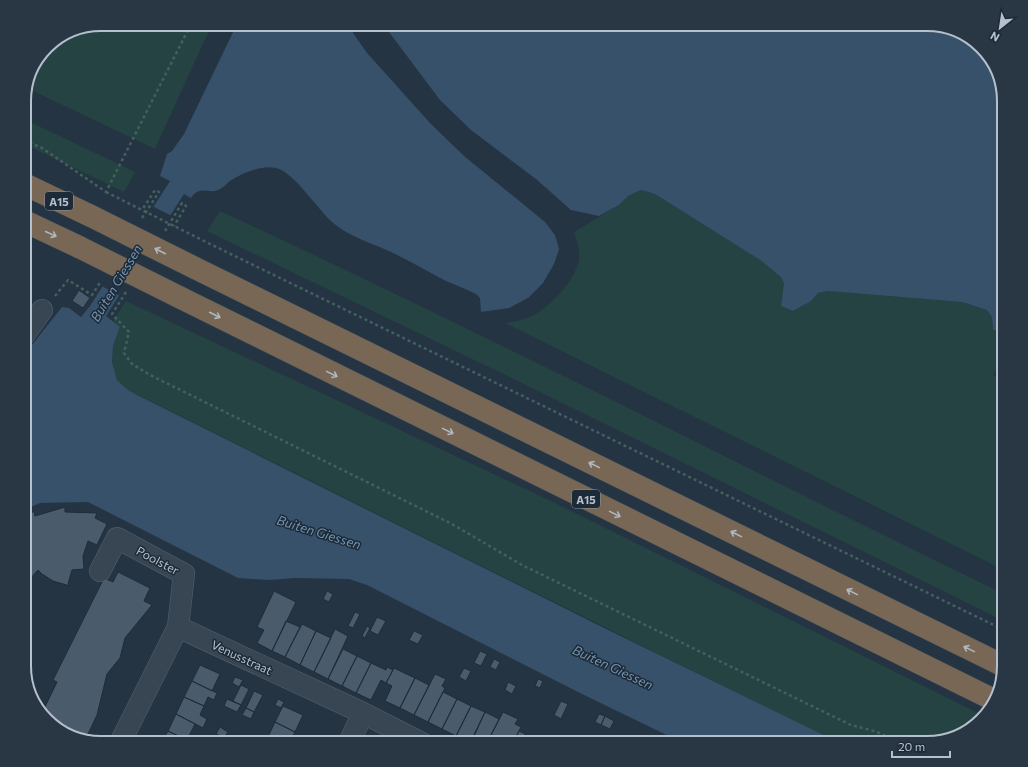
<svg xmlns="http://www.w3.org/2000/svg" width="1028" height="767" viewBox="0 0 1028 767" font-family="Commissioner,sans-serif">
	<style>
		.green { fill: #264343 }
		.water { fill: #37516a }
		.pier { fill: #243442 }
		.building { fill: #4a5b6b; stroke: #1f2c39 }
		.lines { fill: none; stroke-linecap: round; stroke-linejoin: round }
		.street-casing { stroke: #56636f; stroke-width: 22 }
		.highway-casing { stroke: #43505c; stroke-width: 23 }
		.path { stroke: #445f5f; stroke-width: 2.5; stroke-dasharray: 3 3; stroke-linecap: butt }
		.street { stroke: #384552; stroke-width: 21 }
		.highway { stroke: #786755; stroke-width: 22 }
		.highway-bridge-casing { stroke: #43505c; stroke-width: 23; stroke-linecap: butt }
		.path-bridge { stroke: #445f5f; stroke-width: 2.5; stroke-dasharray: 3 3; stroke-linecap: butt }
		.highway-bridge { stroke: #786755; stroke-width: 22 }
		.oneway { stroke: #afb7c0 }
		.labels { text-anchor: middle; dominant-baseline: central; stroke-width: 3; stroke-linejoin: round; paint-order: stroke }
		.shield { fill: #1d2a37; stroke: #87939f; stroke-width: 1 }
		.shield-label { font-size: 11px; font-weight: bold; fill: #b5c0cc }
		.street-label { font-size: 12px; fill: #b5c0cc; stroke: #1d2a37 }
		.water-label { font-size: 13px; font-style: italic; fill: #7394b1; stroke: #1d2a37 }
		.rim { fill: none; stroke: #b5c0cc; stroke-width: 2 }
	</style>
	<rect width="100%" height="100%" fill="#243442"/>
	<path class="green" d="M101,24H212L155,149L27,88L32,67L50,43Z
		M24,119L135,172L124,192L24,144Z
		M641,190L655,194L760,260L782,277L784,283L781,306L793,311L811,301L818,293L828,291L962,302L987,310L992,317L993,330H1004V354L993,375L1004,380V570L505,323C513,322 524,320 532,316C550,307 576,280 579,259C580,250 577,241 574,232L619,205L628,196Z
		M220,211C484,333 742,467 1004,594V621L522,383L207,231Z
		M126,301L549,500L984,716L961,735L927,743H840L761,705L128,390L117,380L112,362L113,346L120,328L113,321Z"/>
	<path class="water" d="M237,24H353V33L367,53L430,123L464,156L545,222L555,235L559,249L554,264L543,283L528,298L509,308L481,312L480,298L476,294C466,289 456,285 446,281C427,271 408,260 389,251C373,244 350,236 337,226C318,212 296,173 276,168C261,165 242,173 230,181C226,184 223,188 218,190C207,194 200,185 191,198L184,194L106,316L120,327L113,346L112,362L117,380L128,390L141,397L596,624L840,743H683L578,692L367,585L349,579L295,578L269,580L238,578L88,502L40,503L24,510V355L62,307L69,308L81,317L90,306L170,181L160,176L167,154L172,151L184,134Z
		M381,24H927L974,40L996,67L1004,101V330H993L992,317L987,310L962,302L828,291L818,293L811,301L793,311L781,306L784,283L781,277L760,260L655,194L641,190L628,196L619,205L599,216L571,210L536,179L471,130L440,100L389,32Z"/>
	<path class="pier" d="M152,206L172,216L120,296L100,285Z"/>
	<path class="building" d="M79,290L90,298L83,308L72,301Z
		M65,507V512L97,513L95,518L107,524L97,545L88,541L83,556L84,569L72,570L68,584L70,586L53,581L42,574L38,570L30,579L25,592L24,596V519L34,511L35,516Z
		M118,572L150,588L144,601L152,605L125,638L120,658L107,674L97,715L89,732L85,737L54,727L42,713L57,682L53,680L104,578L113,582Z
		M274,591L296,602L272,651L257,643L264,630L257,627Z
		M327,591L333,594L329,602L323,599Z
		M355,612L360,614L353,628L348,626Z
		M377,617L386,621L378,635L370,631Z
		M286,621L300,627L285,657L272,651Z
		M302,624L316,631L300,665L285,657Z
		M367,626L370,628L365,638L362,636Z
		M335,629L348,636L328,679L314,672Z
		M316,631L331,638L314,672L300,665Z
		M414,631L423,635L418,644L409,640Z
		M343,649L357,656L342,686L328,679Z
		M480,651L487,654L481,666L474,663Z
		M357,656L371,663L356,693L342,686Z
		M494,659L500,662L496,670L490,667Z
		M371,663L386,670L387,667L393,670L386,683L381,680L371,700L356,693Z
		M200,665L220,674L212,691L192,681Z
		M394,668L415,678L400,708L385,701L392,686L386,683Z
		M464,668L471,671L466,681L459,677Z
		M435,674L446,679L442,686L445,688L428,722L414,715Z
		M235,677L243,680L239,687L232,683Z
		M415,678L429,685L414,715L400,708Z
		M538,679L543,681L540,688L535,686Z
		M192,681L217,693L214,700L208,697L204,706L184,697Z
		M508,682L516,686L512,694L505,690Z
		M241,685L249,689L241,705L233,701Z
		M254,691L263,695L254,712L246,708Z
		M443,692L457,699L442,729L428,722Z
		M184,697L204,706L200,715L207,719L203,728L176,714Z
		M227,699L241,705L237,712L224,706Z
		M278,699L284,702L281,708L275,705Z
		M457,699L471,706L456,736L442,729Z
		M561,701L568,704L561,719L554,715Z
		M283,706L303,715L295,732L275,722Z
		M471,706L485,712L470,743L456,736Z
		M246,708L254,712L251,719L242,715Z
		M485,712L499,719L487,743H471Z
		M503,712L518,719L515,724L521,727L513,743H487Z
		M176,714L195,724L187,740L168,731Z
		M599,714L605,716L601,725L595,722Z
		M605,716L614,721L610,729L601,725Z
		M275,722L295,732L289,743H275L267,739Z
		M220,727L228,732L224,738L216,734Z
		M168,731L187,740L186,743H161Z
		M519,731L525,734L524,738L534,743H513Z
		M216,734L224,738L222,743H217L213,741Z
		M233,734L242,738L239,743H234L230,741Z"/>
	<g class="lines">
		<g class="street-casing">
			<path id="street" d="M24,335L42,310
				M100,571L117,538L184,574L178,627
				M120,743L178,627L363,713L422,743
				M349,743L363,713"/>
		</g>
		<g class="highway-casing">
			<path id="highway" d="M24,184L93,217
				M24,221L79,247
				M195,268L1004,666
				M181,298L992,699"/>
		</g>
		<path class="path" d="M24,140L42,148L106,192L191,24
			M142,218L159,192L155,190L142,210
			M165,231L182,203L186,206L174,226
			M208,243L1004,630
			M126,292L112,314L129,332L124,353L132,364L150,375L452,524L522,565L851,725C866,729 884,732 896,743
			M55,296L68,280L92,295L101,281"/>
		<use href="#street" class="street"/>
		<use href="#highway" class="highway"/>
		<g class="highway-bridge-casing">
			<path id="highway-bridge" d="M93,217L195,268
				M79,247L181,298"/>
		</g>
		<path class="path-bridge" d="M106,192L208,243"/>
		<use href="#highway-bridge" class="highway-bridge"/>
	</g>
	<defs><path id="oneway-shaft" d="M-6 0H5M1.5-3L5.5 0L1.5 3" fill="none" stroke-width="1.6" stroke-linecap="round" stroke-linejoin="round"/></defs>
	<g class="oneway">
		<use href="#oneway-shaft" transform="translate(51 234) rotate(25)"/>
		<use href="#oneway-shaft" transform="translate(160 251) rotate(-153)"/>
		<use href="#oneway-shaft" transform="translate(215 315) rotate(27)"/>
		<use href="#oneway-shaft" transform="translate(332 374) rotate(26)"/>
		<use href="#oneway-shaft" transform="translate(448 431) rotate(26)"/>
		<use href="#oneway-shaft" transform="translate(594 465) rotate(-154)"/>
		<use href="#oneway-shaft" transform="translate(615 514) rotate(26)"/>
		<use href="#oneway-shaft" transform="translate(736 534) rotate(-154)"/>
		<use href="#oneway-shaft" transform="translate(852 592) rotate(-154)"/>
		<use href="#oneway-shaft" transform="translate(969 649) rotate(-154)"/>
	</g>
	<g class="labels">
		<g class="shield">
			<rect x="45" y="192" width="28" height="18" rx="3"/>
			<rect x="572" y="490" width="28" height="18" rx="3"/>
		</g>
		<g class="shield-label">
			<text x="59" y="201">A15</text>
			<text x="586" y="499">A15</text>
		</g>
		<g class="street-label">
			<text transform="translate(158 560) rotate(28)">Poolster</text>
			<text transform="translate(242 657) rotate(25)">Venusstraat</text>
		</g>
		<g class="water-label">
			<text transform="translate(116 283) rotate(-59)">Buiten Giessen</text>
			<text transform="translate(319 532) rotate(17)">Buiten Giessen</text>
			<text transform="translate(613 667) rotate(25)">Buiten Giessen</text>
		</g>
	</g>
	<path d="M0 0H1028V767H0ZM101 31H927A70 70 0 0 1 997 101V666A70 70 0 0 1 927 736H101A70 70 0 0 1 31 666V101A70 70 0 0 1 101 31Z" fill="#293643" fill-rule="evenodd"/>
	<path class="rim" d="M101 31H927A70 70 0 0 1 997 101V666A70 70 0 0 1 927 736H101A70 70 0 0 1 31 666V101A70 70 0 0 1 101 31Z"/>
	<g transform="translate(1000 28) rotate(210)" stroke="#1d2a37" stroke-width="3" paint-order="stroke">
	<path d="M0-3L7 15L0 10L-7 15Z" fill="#b5c0cc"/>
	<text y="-6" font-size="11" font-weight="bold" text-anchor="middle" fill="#b5c0cc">N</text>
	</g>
	<path d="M892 751v6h58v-6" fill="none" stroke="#b5c0cc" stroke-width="2"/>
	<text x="898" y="751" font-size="12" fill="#b5c0cc" stroke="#1d2a37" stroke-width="3" paint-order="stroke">20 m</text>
</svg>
